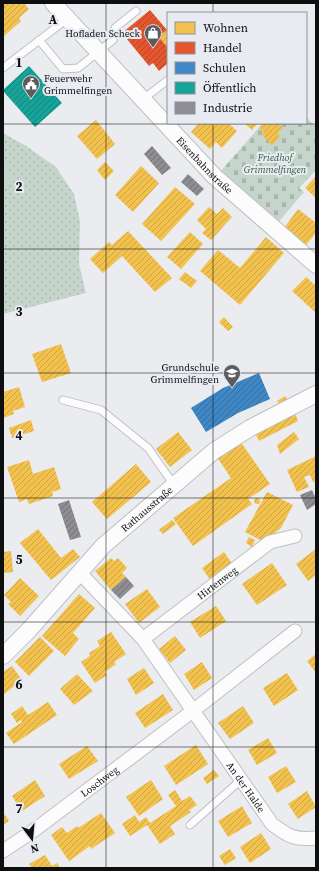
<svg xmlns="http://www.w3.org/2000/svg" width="319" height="871" viewBox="0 0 319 871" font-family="'Source Serif 4',serif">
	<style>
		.grass { fill: url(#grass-dots) }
		.cemetery { fill: url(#cemetery-stones) }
		.pitch { fill: #c6d5cb }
		.homes { fill: url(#homes-hatch) }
		.shops { fill: url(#shops-hatch) }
		.schools { fill: url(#schools-hatch) }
		.public { fill: url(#public-hatch) }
		.industry { fill: url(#industry-hatch) }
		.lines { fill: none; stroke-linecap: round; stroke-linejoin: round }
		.service-casing { stroke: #bec0c3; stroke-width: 9 }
		.minor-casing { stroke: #bec0c3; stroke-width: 15 }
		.tertiary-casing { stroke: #bec0c3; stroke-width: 18 }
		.service { stroke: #fcfcfd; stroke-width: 7 }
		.minor { stroke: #fcfcfd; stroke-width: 13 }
		.tertiary { stroke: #fcfcfd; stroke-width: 16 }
		.grid { fill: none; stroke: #0d0f11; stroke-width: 1; stroke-opacity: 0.55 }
		.labels { text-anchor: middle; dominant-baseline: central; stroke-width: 4; stroke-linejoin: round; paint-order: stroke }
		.poi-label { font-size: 10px; fill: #0d0f11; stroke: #e8ebf2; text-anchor: end }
		.park-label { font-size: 10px; font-style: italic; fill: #30613d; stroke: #e8ebf2 }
		.street-label { font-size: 10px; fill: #0d0f11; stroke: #e8ebf2 }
		.grid-label { font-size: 13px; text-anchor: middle; font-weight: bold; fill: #0d0f11; stroke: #e8ebf2; stroke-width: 4; stroke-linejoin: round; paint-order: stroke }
	</style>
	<defs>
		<pattern id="grass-dots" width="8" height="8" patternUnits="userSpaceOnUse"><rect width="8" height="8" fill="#c6d5cb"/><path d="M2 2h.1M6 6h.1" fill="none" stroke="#a9b6ad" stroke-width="1.8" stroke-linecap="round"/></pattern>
		<pattern id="cemetery-stones" width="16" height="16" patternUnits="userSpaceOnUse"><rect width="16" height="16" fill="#c6d5cb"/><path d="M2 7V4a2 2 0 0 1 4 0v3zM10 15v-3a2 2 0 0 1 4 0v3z" fill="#a9b6ad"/></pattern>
		<pattern id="homes-hatch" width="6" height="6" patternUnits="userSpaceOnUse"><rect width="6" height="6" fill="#f2c14e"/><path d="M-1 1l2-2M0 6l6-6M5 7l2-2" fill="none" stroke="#cea543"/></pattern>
		<pattern id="shops-hatch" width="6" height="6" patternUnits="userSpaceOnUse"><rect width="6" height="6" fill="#e4572e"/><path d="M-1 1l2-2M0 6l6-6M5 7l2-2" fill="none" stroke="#b74626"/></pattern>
		<pattern id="schools-hatch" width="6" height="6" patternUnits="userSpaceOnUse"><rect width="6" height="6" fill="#3f88c5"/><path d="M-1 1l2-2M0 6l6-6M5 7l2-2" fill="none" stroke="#336e9f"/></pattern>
		<pattern id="public-hatch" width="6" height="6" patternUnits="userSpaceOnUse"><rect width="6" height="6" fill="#17a398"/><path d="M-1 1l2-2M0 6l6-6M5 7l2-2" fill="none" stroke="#13837b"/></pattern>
		<pattern id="industry-hatch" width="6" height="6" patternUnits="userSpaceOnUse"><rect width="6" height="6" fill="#8d8d92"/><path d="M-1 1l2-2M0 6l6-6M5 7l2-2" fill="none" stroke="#727276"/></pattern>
	</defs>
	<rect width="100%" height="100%" fill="#eaecf0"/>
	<path class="grass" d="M3,133L26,146L56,167L74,194L80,221L79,264L86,293L3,314Z"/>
	<path class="cemetery" d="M306,117L316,127V170L299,188L304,192L275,226L219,173L263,123H306Z"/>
	<path class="pitch" d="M3,157L13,181L3,185Z"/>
	<path class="homes" d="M3,3H24L29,9L19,18L21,21L3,37Z
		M168,28V48L158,36Z
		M96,120L115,144L97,159L77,136Z
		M199,123H228L237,131L222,148L216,142L210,149L191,132Z
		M244,123H258L252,130Z
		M263,123H278L283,128L277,133L280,137L272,145L262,135L264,133L259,127Z
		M105,162L114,171L105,180L97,170Z
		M141,166L159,183L133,212L115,195Z
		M316,176V198L305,188Z
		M175,187L195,204L161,241L142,224Z
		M209,207L217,214L223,208L232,217L211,240L202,233L206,229L197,220Z
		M298,209L316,223V233L306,245L284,228Z
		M128,231L172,278L155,292L122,256L103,273L90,259L109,242L112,245Z
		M190,232L203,244L181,269L167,257Z
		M266,237L284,253L240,305L200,271L218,250L240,268Z
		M185,272L197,281L191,288L179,279Z
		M306,277L316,286V313L292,291Z
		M224,317L233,327L228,331L219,322Z
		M61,344L71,373L42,382L32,354Z
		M19,387L25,407L13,411L14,414L3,418V392Z
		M285,396L287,399L279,404L277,401Z
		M295,413L298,421L259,441L255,433Z
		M31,420L34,431L12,438L9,428Z
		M178,432L192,450L170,467L156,449Z
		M294,432L299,439L280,454L277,445Z
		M240,441L270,484L248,499L252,504L193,546L173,518L231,478L217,457Z
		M316,456V481L313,482L310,475L304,477L309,487L297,492L287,470Z
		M29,460L33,474L54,467L61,489L52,492L53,496L29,504L27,499L19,502L7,467Z
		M136,464L151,482L107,519L92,502Z
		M267,492L293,505L281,528L264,542L245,532Z
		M254 501a3 3 0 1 1 6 0a3 3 0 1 1-6 0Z
		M172,520L176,524L163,534L159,530Z
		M38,529L61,558L73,549L80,557L51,580L20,543Z
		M249,537L255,540L252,547L246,543Z
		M316,549V575L308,581L296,564Z
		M11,551L13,572L3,573V552Z
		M224,552L233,565L211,581L202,568Z
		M111,558L114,561L118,558L127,568L122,573L126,577L111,590L95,571Z
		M272,563L287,585L257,605L242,584Z
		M20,578L39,596L20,616L8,604L11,602L4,595Z
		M147,589L160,607L139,623L125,604Z
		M79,594L95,608L73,633L79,639L65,656L42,636Z
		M216,606L226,621L200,638L190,622Z
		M111,632L126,654L114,662L116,664L105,672L107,675L95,683L81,662L90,656L89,653L100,646L97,641Z
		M175,636L186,650L170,663L159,649Z
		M40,637L54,651L29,676L15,662Z
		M316,654V673L307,661Z
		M202,662L212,678L194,690L184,674Z
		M12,666L22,680L3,695V672Z
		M144,668L154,683L136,695L127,679Z
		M287,673L298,690L274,706L263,688Z
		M77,674L93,691L74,705L60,689Z
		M163,694L173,710L145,728L135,713Z
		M48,702L57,715L14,744L6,733L22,722L21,720L17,723L11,714L22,706L28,715Z
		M243,706L254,723L230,739L218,723Z
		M268,738L277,753L257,765L248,750Z
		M196,745L208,764L176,785L164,766Z
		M87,746L98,761L69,779L59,764Z
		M286,766L296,782L277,793L268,777Z
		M214,770L219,776L207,784L203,778Z
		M35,780L45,796L22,811L12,796Z
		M151,780L163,799L139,816L126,797Z
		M175,790L182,801L190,796L197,805L189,810L191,812L170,826L175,834L160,844L147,825L130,836L122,824L135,815L139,822L146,817L150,823L176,806L168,795Z
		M307,791L316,807L298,819L288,804Z
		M242,806L252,823L228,837L218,821Z
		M3,812L9,821L3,825Z
		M101,813L115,833L91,849L90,846L69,861L51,835L62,827L67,833L77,826L78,828Z
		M261,833L271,849L250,863L240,847Z
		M230,849L236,858L225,865L219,856Z
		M45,855L52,866L57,863L60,868H32L29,864Z"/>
	<path class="shops" d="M150,10L167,30L158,36L168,48V63L159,71L153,63L149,66L122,33Z"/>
	<path class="schools" d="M259,373L270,399L238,413L206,432L191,408L223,388Z"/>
	<path class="public" d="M29,66L62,103L35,127L3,91V90Z"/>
	<path class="industry" d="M152,146L171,168L162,175L144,154Z
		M188,174L204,189L197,196L181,182Z
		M312,490L316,499V504L307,510L300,495Z
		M69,500L81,537L70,540L58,504Z
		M126,577L134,586L120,599L111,590Z"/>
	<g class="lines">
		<g class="service-casing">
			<path id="service" d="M39,40L63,69L78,68L113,40L115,28L136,11
				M3,68L67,19
				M143,99L168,80
				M63,400L101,410L148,448L174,485
				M190,825L242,779"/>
		</g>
		<g class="minor-casing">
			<g id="minor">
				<path id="s1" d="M79,572L143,639L272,824C289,837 295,840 316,838"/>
				<path id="s2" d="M143,639L270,542L295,536"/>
				<path id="s3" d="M3,851L33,831L194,710L295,631"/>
			</g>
		</g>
		<g class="tertiary-casing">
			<g id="tertiary">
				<path id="s4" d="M53,3L215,177L316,265"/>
				<path id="s5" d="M3,656L29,630L103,546L214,451L250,428L316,394"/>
			</g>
		</g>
		<use href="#service" class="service"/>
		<use href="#minor" class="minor"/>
		<use href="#tertiary" class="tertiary"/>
	</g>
	<path class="grid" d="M106,3V868M213,3V13M213,123V868M3,124H316M3,249H316M3,373H316M3,498H316M3,622H316M3,747H316"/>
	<defs>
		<g id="shop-pin" transform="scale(0.9)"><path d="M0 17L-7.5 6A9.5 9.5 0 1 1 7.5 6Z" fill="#5a5c5f" stroke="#e8ebf2"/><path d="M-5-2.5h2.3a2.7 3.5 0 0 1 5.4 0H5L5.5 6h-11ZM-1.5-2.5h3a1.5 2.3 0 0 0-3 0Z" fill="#fff"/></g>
		<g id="civic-pin" transform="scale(0.9)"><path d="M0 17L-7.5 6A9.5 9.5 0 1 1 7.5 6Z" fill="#5a5c5f" stroke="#e8ebf2"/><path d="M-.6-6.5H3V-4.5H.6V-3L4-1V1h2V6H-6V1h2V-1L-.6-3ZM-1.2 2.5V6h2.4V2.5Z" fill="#fff"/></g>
		<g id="school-pin" transform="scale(0.9)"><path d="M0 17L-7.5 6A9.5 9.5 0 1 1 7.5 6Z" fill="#5a5c5f" stroke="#e8ebf2"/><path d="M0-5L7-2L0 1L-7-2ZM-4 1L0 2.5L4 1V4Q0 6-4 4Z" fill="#fff"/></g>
	</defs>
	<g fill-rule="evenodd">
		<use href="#shop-pin" x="153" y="33"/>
		<use href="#civic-pin" x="31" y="84"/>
		<use href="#school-pin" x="232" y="373"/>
	</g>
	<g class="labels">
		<g class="poi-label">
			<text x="140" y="33">Hofladen Scheck</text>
			<text x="44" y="78" text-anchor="start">Feuerwehr<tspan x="44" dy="12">Grimmelfingen</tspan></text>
			<text x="219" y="367">Grundschule<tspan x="219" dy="12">Grimmelfingen</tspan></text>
		</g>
		<g class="park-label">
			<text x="275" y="157">Friedhof<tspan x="275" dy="12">Grimmelfingen</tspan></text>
		</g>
		<g class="street-label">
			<text stroke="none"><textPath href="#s4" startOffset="222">Eisenbahnstraße</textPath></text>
			<text stroke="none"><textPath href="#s5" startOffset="206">Rathausstraße</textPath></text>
			<text stroke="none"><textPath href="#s2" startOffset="93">Hirtenweg</textPath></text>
			<text stroke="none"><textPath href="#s3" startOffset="119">Loschweg</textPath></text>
			<text stroke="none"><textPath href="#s1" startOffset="273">An der Halde</textPath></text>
		</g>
	</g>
	<g class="grid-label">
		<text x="53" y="24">A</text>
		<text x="19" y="67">1</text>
		<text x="19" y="191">2</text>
		<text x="19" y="316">3</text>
		<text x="19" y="440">4</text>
		<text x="19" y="564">5</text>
		<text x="19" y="689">6</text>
		<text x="19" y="813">7</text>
	</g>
	<rect width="319" height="871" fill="none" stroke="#0d0f11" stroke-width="8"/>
	<rect x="167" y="12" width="140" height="112" fill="#e8ebf2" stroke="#909398"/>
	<rect x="175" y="22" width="20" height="12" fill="#f2c14e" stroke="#909398"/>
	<text x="203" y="32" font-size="12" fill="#0d0f11">Wohnen</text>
	<rect x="175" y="42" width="20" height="12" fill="#e4572e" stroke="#909398"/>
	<text x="203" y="52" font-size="12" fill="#0d0f11">Handel</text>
	<rect x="175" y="62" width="20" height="12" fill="#3f88c5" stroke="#909398"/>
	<text x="203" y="72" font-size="12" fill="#0d0f11">Schulen</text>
	<rect x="175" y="82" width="20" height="12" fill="#17a398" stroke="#909398"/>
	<text x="203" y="92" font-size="12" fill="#0d0f11">Öffentlich</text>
	<rect x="175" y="102" width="20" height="12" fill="#8d8d92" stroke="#909398"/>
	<text x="203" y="112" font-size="12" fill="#0d0f11">Industrie</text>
	<g transform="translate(32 839) rotate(164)" stroke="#e8ebf2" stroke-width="3" paint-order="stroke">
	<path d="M0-3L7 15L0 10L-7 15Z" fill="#0d0f11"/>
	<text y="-6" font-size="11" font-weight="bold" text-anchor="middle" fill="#0d0f11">N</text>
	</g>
</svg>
